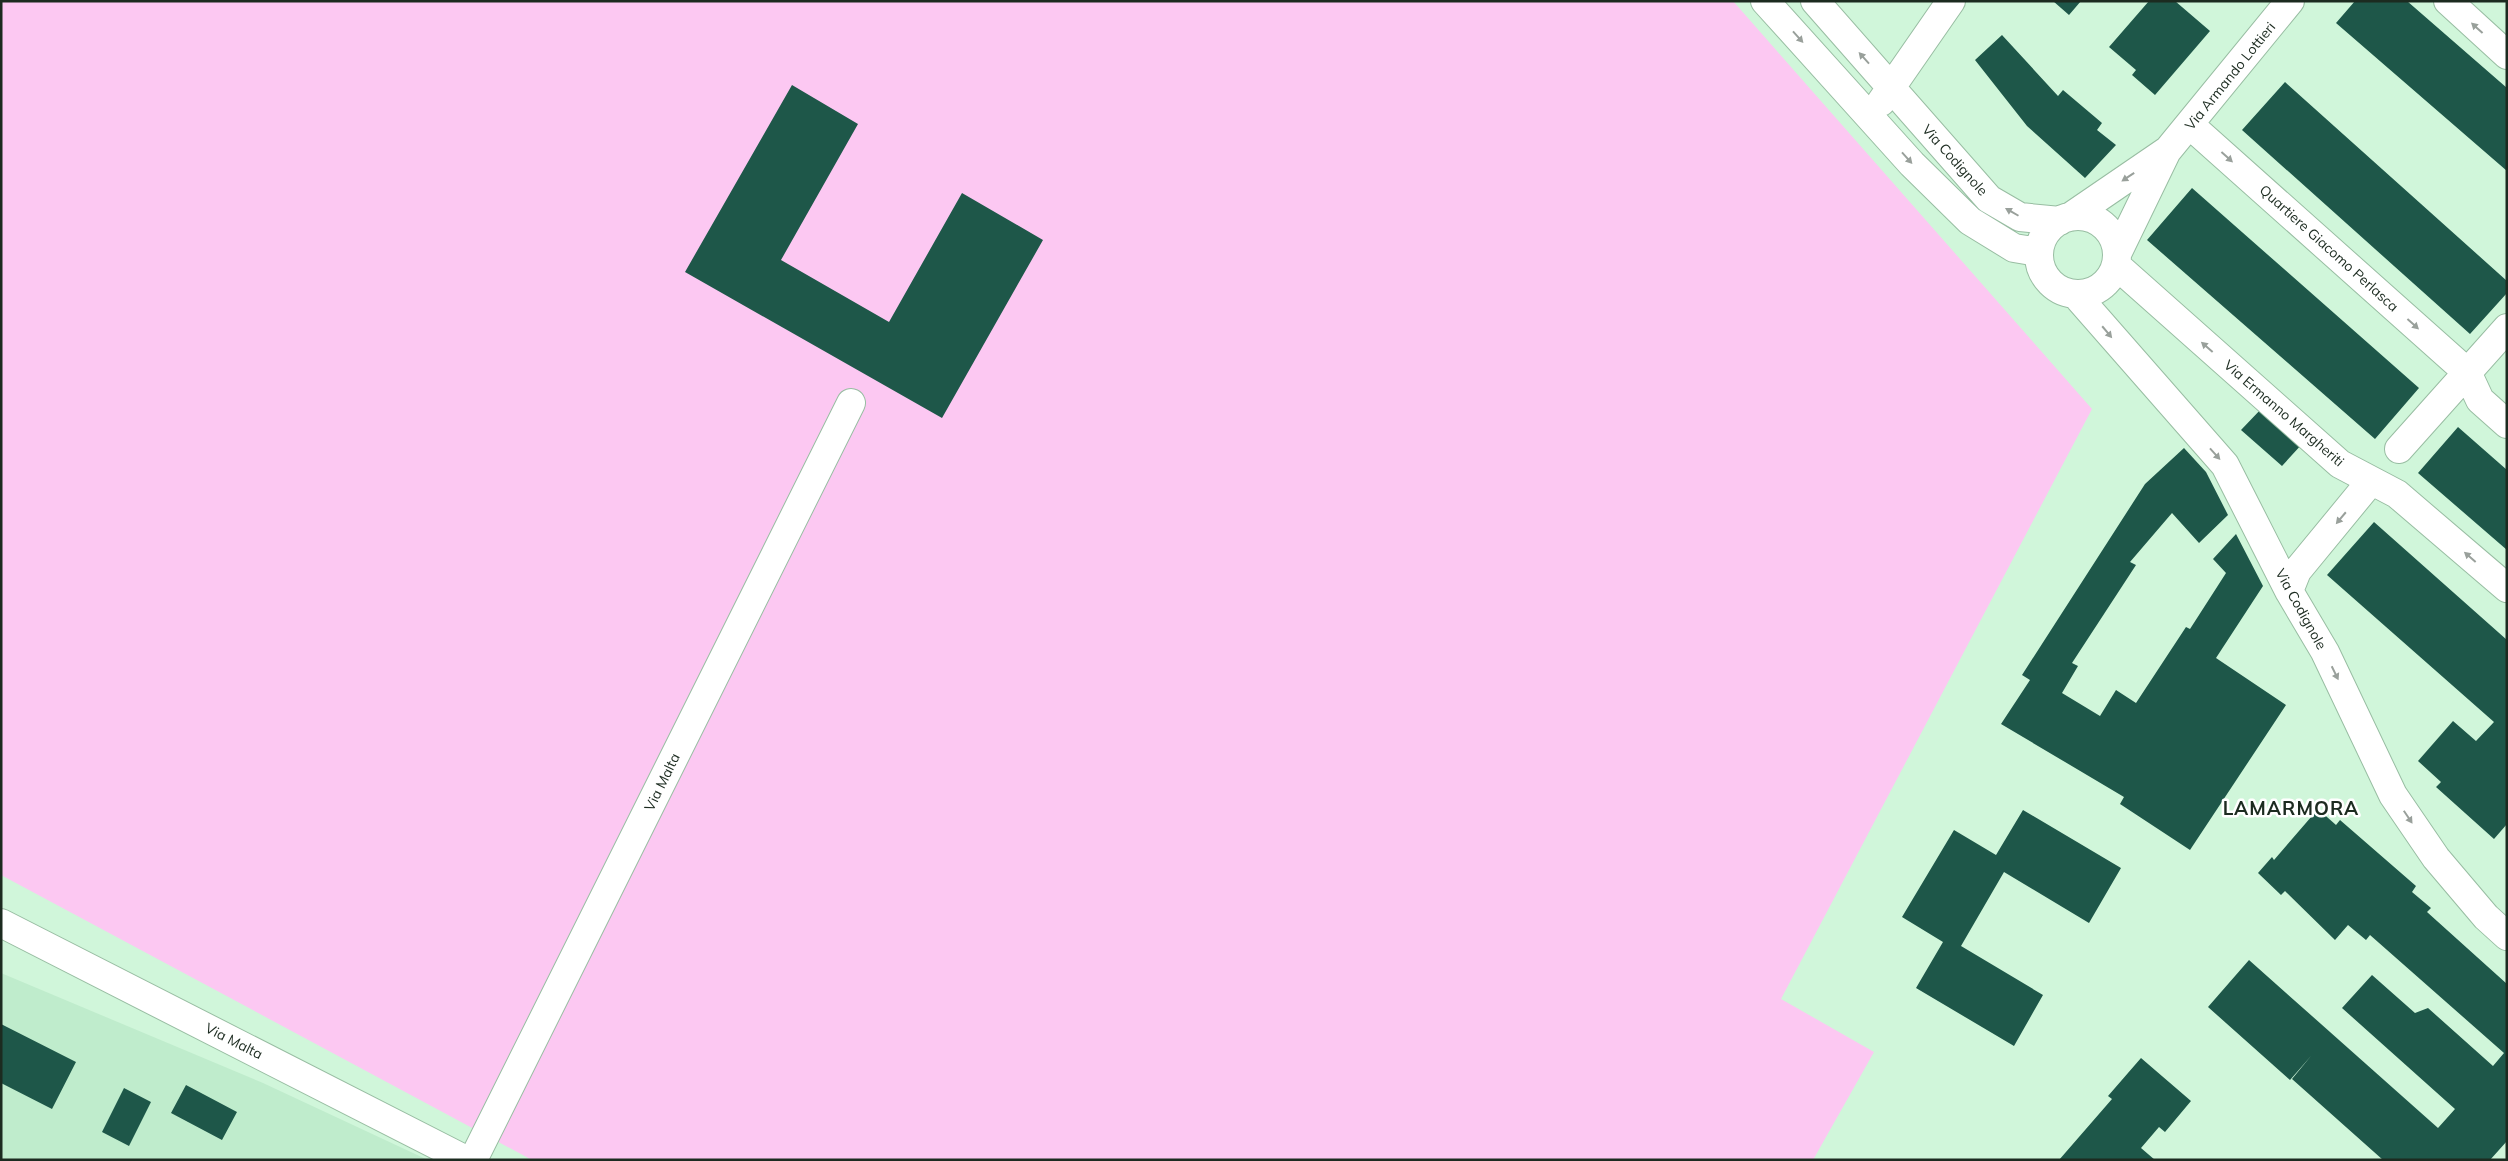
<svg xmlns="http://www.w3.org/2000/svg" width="2508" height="1161" viewBox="0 0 2508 1161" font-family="Mulish,sans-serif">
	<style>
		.built { fill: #bfeccc }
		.green { fill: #fcc8f2 }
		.building { fill: #1e5749 }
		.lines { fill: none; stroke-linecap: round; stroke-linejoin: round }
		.minor-casing { stroke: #98bda2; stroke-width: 30 }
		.minor { stroke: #fff; stroke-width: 28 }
		.oneway { fill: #99a09b }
		.labels { text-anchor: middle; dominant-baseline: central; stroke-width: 5; stroke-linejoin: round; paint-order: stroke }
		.street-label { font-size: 14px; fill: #1c2b20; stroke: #fff }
		.district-label { font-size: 19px; font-weight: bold; letter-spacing: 1px; fill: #1c2b20; stroke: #fff }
	</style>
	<rect width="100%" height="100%" fill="#d0f6da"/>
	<path class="built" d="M1,973L263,1083L428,1160H1Z"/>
	<path class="green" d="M1,1H1733L2092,409L1781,999L1874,1052L1813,1160H532L1,875Z"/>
	<path class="building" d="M2053,1H2081L2069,15Z
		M2149,1H2175L2210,31L2155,95L2132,75L2136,70L2109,47Z
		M2355,1H2407L2507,88V171L2336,23Z
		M2002,35L2058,96L2063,90L2102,123L2097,130L2116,145L2085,178L2027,126L1975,60Z
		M2285,82L2507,281V293L2470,334L2242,130Z
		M792,85L858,124L781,260L889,322L962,193L1043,240L942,418L685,272Z
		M2192,188L2419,388L2375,439L2147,240Z
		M2263,407L2303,443L2282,466L2241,430Z
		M2458,427L2507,470V550L2418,473Z
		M2184,448L2206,472L2228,515L2199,543L2172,513L2130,562L2136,565L2072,663L2078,666L2062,693L2100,716L2116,690L2136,703L2186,627L2190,629L2226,573L2213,559L2236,534L2263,586L2216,658L2286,705L2190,850L2120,804L2124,797L2001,724L2030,680L2022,675L2145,484Z
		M2374,522L2507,640V824L2494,839L2436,787L2441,782L2418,761L2453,721L2476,741L2494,722L2327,575Z
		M2318,809L2336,825L2340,820L2416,886L2412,892L2431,908L2427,912L2507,984V1141L2490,1160H2383L2292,1079L2311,1056L2290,1080L2208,1007L2249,960L2438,1128L2455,1109L2342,1008L2372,975L2415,1013L2428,1008L2493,1066L2504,1053L2370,935L2366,940L2348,925L2335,940L2285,891L2281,895L2258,873L2272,857L2274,860Z
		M2023,810L2121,868L2089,923L2004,872L1961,946L2043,995L2014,1046L1916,988L1943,942L1902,917L1954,830L1996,855Z
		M1,1024L76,1062L52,1109L1,1083Z
		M2141,1058L2191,1101L2165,1132L2159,1127L2141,1148L2155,1160H2059L2112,1099L2108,1096Z
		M186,1085L237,1112L222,1140L171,1113Z
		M124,1088L151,1102L129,1146L102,1132Z"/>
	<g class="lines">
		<g class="minor-casing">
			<path id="minor" d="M1765,1L1912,164L1970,221L2014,248L2039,252
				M1815,1L1989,199L2020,217L2060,221
				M2448,1L2507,55
				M1881,102L1951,1
				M2190,125L2467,372L2480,400L2507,424
				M2039 255a39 39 0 1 1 78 0a39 39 0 1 1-78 0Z
				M2070,217L2168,150L2290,1
				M2117,254L2167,151
				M2116,265L2340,464L2397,494L2507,588
				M2076,295L2225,465L2289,591L2325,652L2393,795L2436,858L2486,917L2507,936
				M2399,449L2507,328
				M2289,591L2297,571L2371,481
				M1,923L466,1160
				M473,1160L851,403"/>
		</g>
		<use href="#minor" class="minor"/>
	</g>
	<defs><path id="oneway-solid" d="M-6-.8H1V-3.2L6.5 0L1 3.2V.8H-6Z" transform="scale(1.25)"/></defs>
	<g class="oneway">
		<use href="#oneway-solid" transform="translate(2477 28) rotate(-138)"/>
		<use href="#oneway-solid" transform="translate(1798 37) rotate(48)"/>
		<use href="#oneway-solid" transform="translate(1864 58) rotate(-132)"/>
		<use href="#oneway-solid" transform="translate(2227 157) rotate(42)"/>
		<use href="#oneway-solid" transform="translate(1907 158) rotate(48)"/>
		<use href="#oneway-solid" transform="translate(2128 177) rotate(146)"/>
		<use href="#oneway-solid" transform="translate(2012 212) rotate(-150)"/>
		<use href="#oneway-solid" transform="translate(2413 324) rotate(42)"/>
		<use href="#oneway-solid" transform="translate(2107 332) rotate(50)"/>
		<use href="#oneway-solid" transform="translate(2207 347) rotate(-139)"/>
		<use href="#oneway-solid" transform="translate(2215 454) rotate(48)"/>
		<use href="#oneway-solid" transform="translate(2341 518) rotate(130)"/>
		<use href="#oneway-solid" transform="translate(2470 557) rotate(-139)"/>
		<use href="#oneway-solid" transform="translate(2335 673) rotate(64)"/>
		<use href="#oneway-solid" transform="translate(2408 817) rotate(56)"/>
	</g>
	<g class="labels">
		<g class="street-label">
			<text transform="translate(2230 76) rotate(-51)">Via Armando Lottieri</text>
			<text transform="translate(1955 160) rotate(48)">Via Codignole</text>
			<text transform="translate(2329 248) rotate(42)">Quartiere Giacomo Perlasca</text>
			<text transform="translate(2284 413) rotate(41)">Via Ermanno Margheriti</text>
			<text transform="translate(2301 609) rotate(61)">Via Codignole</text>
			<text transform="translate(662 782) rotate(-64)">Via Malta</text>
			<text transform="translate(234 1041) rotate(27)">Via Malta</text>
		</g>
		<g class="district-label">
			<text x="2291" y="808">LAMARMORA</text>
		</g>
	</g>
	<rect width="2508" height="1161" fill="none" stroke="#1c2b20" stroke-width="5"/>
</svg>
